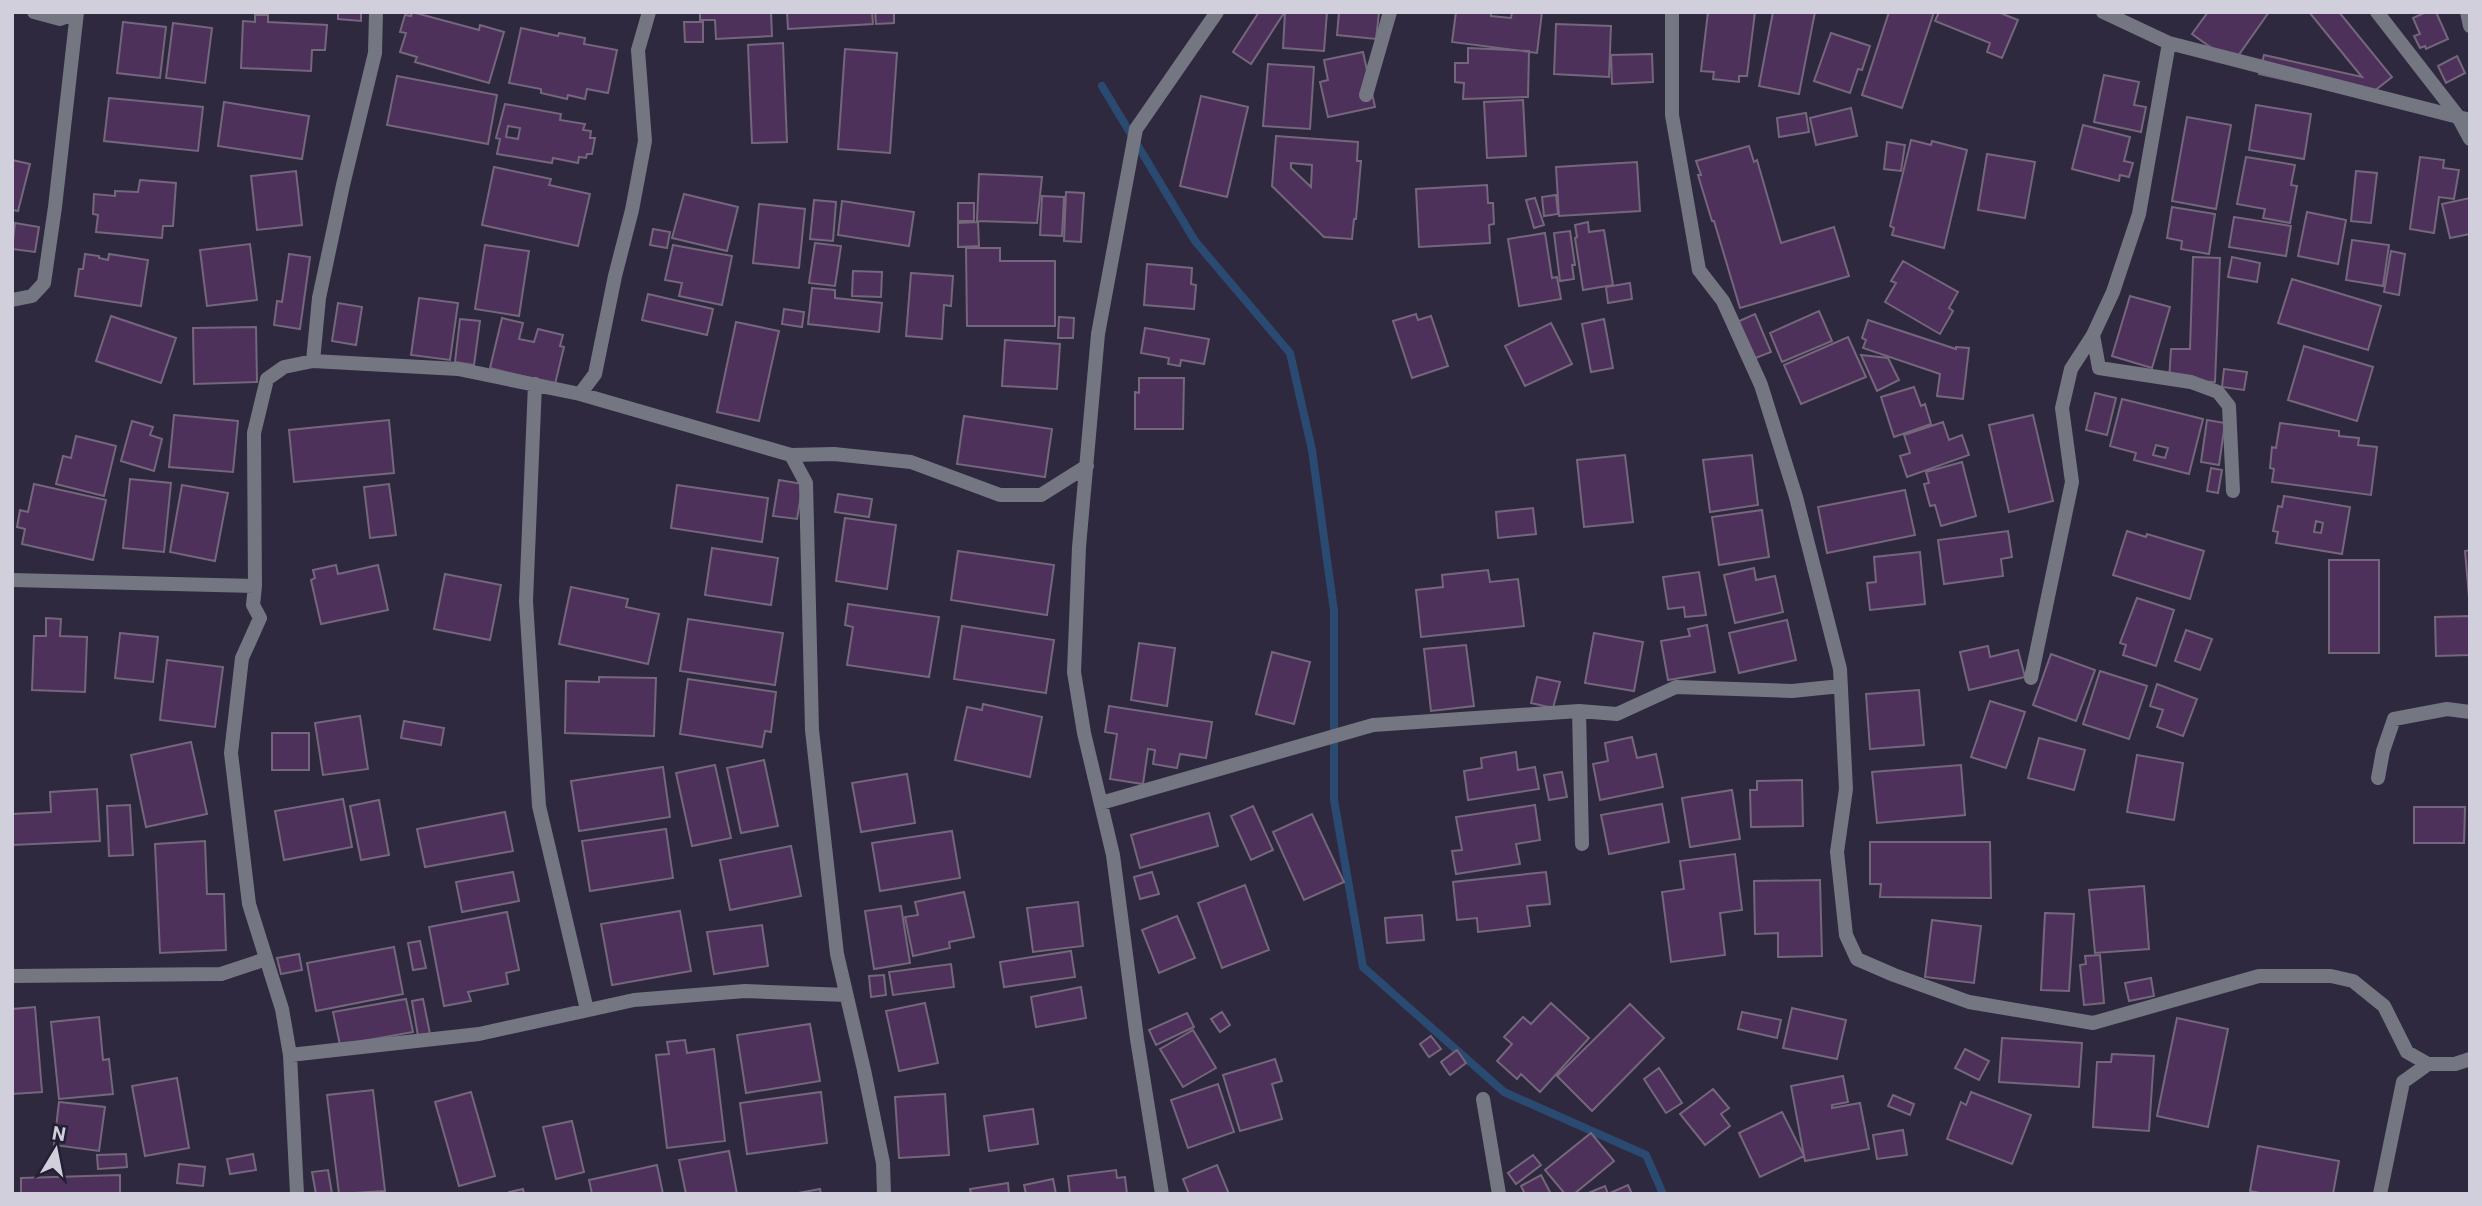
<svg xmlns="http://www.w3.org/2000/svg" width="2482" height="1206" viewBox="0 0 2482 1206" font-family="Roboto,sans-serif">
	<style>
		.lines { fill: none; stroke-linecap: round; stroke-linejoin: round }
		.stream { stroke: #2b4a71; stroke-width: 8 }
		.building { fill: #4d315a; stroke: #74667b; stroke-width: 2; fill-rule: evenodd }
		.minor { stroke: #747681; stroke-width: 14 }
		.tertiary { stroke: #747681; stroke-width: 14 }
	</style>
	<rect width="100%" height="100%" fill="#2e293e"/>
	<g class="lines">
		<path class="stream" d="M1102,86L1195,241L1290,353L1312,450L1334,611V800L1363,967L1504,1092L1646,1155L1663,1194"/>
	</g>
	<path class="building" d="M338,12H361V21L338,19Z
		M412,12L479,30L480,25L504,32L489,83L415,62L417,57L400,52L406,33L400,32L405,15L411,16Z
		M700,12H771L772,36L716,39L715,20H700Z
		M787,12H872L873,24L788,29Z
		M875,12H894V23L876,24Z
		M1259,12L1284,13L1251,64L1233,52Z
		M1285,12H1327L1324,51L1283,48Z
		M1339,12H1379L1376,39L1337,35Z
		M1456,12H1491V16L1511,18L1512,12H1542L1537,53L1452,42Z
		M1708,12H1755L1747,76H1739V82L1713,79L1714,72L1701,71Z
		M1773,12H1815L1799,94L1759,86Z
		M1889,12H1934L1902,108L1862,95Z
		M1939,12H1998L2018,20L2002,58L1987,52L1990,43L1935,21Z
		M2208,12H2269L2233,63L2192,34Z
		M2309,12H2339L2392,77L2373,92L2370,99L2259,74L2264,55L2362,77Z
		M2426,12H2436L2448,39L2426,49L2425,46L2420,48L2414,36L2420,34L2413,18Z
		M255,15H268V22L327,25L325,50H312L311,71L241,68L243,21L255,22Z
		M123,22L166,27L160,78L117,73Z
		M684,22H703V42H685Z
		M173,23L212,28L205,83L166,78Z
		M1556,24L1611,26L1609,77L1554,74Z
		M521,28L558,36L559,33L585,38L584,44L617,50L608,93L587,89L585,99L568,95L567,99L541,93V89L509,83Z
		M1831,33L1870,46L1862,70L1858,69L1850,93L1814,81Z
		M783,43L787,142L752,143L748,45Z
		M1468,48L1529,51L1528,97L1463,99L1464,83L1455,82V63H1468Z
		M845,49L897,53L890,153L838,149Z
		M1363,52L1375,107L1328,117L1320,82L1328,80L1324,60Z
		M1652,54L1653,82L1612,84L1611,55Z
		M2457,56L2465,73L2446,83L2438,66Z
		M1268,64L1314,67L1310,129L1263,126Z
		M2104,75L2139,82L2134,105L2146,107L2141,132L2094,122Z
		M397,76L497,95L488,144L387,125Z
		M1201,96L1248,107L1227,197L1180,186Z
		M109,98L203,107L198,151L104,141Z
		M1523,100L1526,156L1487,158L1484,102Z
		M224,102L309,116L302,159L218,146Z
		M505,104L561,114L560,120L585,124L583,130L591,131L590,138H595L592,154H587L586,158L579,157L578,163L553,158L552,163L497,154L500,139L496,138ZM508,126L520,128L518,139L506,137Z
		M2256,105L2311,114L2304,159L2249,150Z
		M1851,108L1857,136L1816,145L1810,118Z
		M1806,113L1809,132L1779,137L1777,118Z
		M2187,117L2231,125L2216,209L2172,201Z
		M2083,125L2130,137L2124,161L2133,163L2129,177L2120,175L2119,181L2072,169Z
		M1276,136L1358,142L1357,161H1361L1356,219H1354L1352,239L1324,237L1272,186ZM1291,163L1312,165L1311,187L1291,168Z
		M1911,140L1931,145L1932,141L1967,150L1944,248L1892,235L1894,228L1890,226Z
		M1887,142L1905,145L1901,171L1884,169Z
		M1749,146L1754,162L1757,160L1781,243L1834,227L1849,276L1740,308L1714,221H1712L1698,175H1701L1696,161Z
		M1987,154L2035,162L2025,218L1978,210Z
		M2246,157L2295,165L2291,185L2297,186L2290,223L2263,218L2265,209L2237,204Z
		M2420,157L2444,160L2443,168L2459,170L2454,199L2439,197L2434,233L2410,229Z
		M12,160L30,164L18,211L12,210Z
		M1637,162L1640,211L1559,216L1556,167Z
		M494,167L551,179L549,185L590,194L578,246L482,225Z
		M296,171L302,225L257,230L251,176Z
		M2356,171L2377,173L2371,223L2351,221Z
		M979,174L1042,177L1037,223L977,221Z
		M140,180L176,183L173,226H163L162,238L96,232L98,215L93,214L94,194L115,196V191L138,192Z
		M1487,185L1488,203H1493L1494,224L1489,225L1490,243L1419,247L1416,189Z
		M1066,192L1084,193L1081,242L1064,241Z
		M684,194L738,207L727,251L672,238Z
		M1556,195L1558,214L1544,216L1542,197Z
		M1042,196L1064,197L1062,236L1040,235Z
		M1535,198L1544,225L1534,228L1526,200Z
		M2470,198V234L2450,238L2442,204Z
		M814,200L836,202L833,241L810,239Z
		M842,201L914,212L909,246L838,235Z
		M958,203H974V221H958Z
		M759,204L805,209L799,268L753,263Z
		M2172,207L2215,214L2209,254L2181,249L2182,241L2167,238Z
		M2307,212L2346,220L2338,264L2298,256Z
		M2234,217L2291,226L2286,256L2229,247Z
		M978,222L979,246L958,247V223Z
		M1588,222L1589,232L1604,230L1613,285L1583,290L1575,238L1577,237L1575,225Z
		M15,223L39,227L35,252L12,249Z
		M653,229L670,232L667,248L650,245Z
		M1570,231L1575,265H1572L1574,279L1560,281L1554,233Z
		M1545,233L1552,278L1557,277L1561,299L1519,306L1508,239Z
		M2352,240L2389,245L2383,286L2346,280Z
		M815,243L841,246L835,286L809,283Z
		M250,244L257,300L207,306L200,250Z
		M485,245L529,251L519,316L475,309Z
		M673,245L732,256L722,305L679,296L682,283L665,280Z
		M966,248H1000V261H1055V326H967Z
		M2391,251L2405,254L2399,295L2384,292Z
		M85,254L99,256V258L108,260L109,254L148,260L141,306L75,296L79,269H83Z
		M289,254L310,257L300,329L274,325L277,301L282,302Z
		M2193,257L2220,258L2215,382L2169,380L2171,349H2190Z
		M2232,257L2260,263L2257,282L2228,277Z
		M1903,261L1958,292L1949,308L1953,311L1940,334L1885,302L1896,283L1891,281Z
		M1147,264L1192,268L1191,284L1196,285L1194,309L1144,305Z
		M853,271L882,272L881,297L852,296Z
		M911,273L953,276L951,306L944,305L942,339L906,336Z
		M2292,279L2381,306L2368,350L2278,323Z
		M1630,283L1632,299L1608,303L1606,287Z
		M812,288L835,290V298L882,303L879,332L808,324Z
		M648,294L713,309L707,335L642,320Z
		M2130,296L2170,307L2152,368L2112,356Z
		M419,298L458,303L450,360L411,355Z
		M338,303L362,307L356,345L332,341Z
		M784,309L804,312L802,327L782,324Z
		M1819,311L1832,341L1782,362L1770,333Z
		M1416,314L1418,320L1431,316L1448,366L1412,378L1393,321Z
		M1755,314L1771,352L1753,359L1737,322Z
		M111,316L176,338L161,383L96,361Z
		M1059,317L1074,318L1073,338H1058Z
		M502,318L523,323L519,339L534,342L538,329L563,335L560,346L564,347L555,384L490,368Z
		M460,319L480,321L474,365L455,362Z
		M1604,319L1613,368L1591,372L1582,324Z
		M1868,320L1956,349V347L1969,348L1963,399L1937,396L1940,374L1863,348L1866,340L1862,338Z
		M736,322L779,331L759,421L717,412Z
		M1551,323L1572,364L1525,386L1505,346Z
		M256,327L257,382L194,384L193,328Z
		M1145,328L1209,339L1204,364L1181,360L1180,366L1168,364L1169,358L1141,353Z
		M1848,337L1866,377L1801,404L1784,365Z
		M1005,340L1060,344L1057,389L1002,386Z
		M2304,346L2373,367L2357,421L2288,400Z
		M1861,355L1888,358L1899,380L1877,391Z
		M2224,369L2247,372L2244,390L2222,387Z
		M1139,378H1184L1183,429H1135V392L1139,393Z
		M1914,387L1921,406L1925,404L1931,424L1894,437L1881,397Z
		M2095,393L2116,398L2107,435L2086,430Z
		M2122,399L2203,419L2189,474L2134,460L2136,453L2110,446ZM2156,445L2168,448L2165,458L2153,455Z
		M174,415L238,421L233,472L169,467Z
		M2033,415L2053,501L2009,512L1989,425Z
		M964,416L1052,429L1045,477L957,464Z
		M389,420L394,473L294,482L289,430Z
		M2207,420L2225,423L2219,465L2201,462Z
		M132,421L153,427L150,435L162,439L154,471L121,461Z
		M1943,422L1949,440L1962,435L1969,455L1907,477L1900,456L1910,453L1904,435Z
		M2280,423L2339,431V436L2359,438L2358,445L2377,447L2371,495L2272,482L2274,469L2270,468L2272,447L2276,448Z
		M76,436L116,446L104,496L56,484L63,456L71,458Z
		M1625,455L1633,522L1584,527L1577,460Z
		M1752,455L1758,505L1710,512L1703,460Z
		M1962,462L1976,516L1941,526L1935,505L1930,506L1924,484L1929,483L1926,472Z
		M2211,468L2222,470L2218,493L2207,491Z
		M130,479L171,483L164,552L123,548Z
		M779,480L803,484L797,519L773,516Z
		M34,484L106,500L93,560L22,544L25,529L17,527L20,510L28,512Z
		M389,484L396,535L370,538L364,487Z
		M182,485L228,493L215,561L170,552Z
		M677,485L768,498L762,542L671,528Z
		M1905,490L1915,535L1827,553L1818,507Z
		M838,494L872,499L869,517L835,512Z
		M2284,496L2350,507L2342,554L2276,543L2278,532L2273,531L2278,506L2282,507ZM2316,521L2323,523L2321,533L2314,532Z
		M1533,508L1536,534L1498,538L1496,512Z
		M1762,510L1769,557L1719,565L1712,517Z
		M845,518L896,525L887,589L836,581Z
		M2008,531L2012,557L2001,559L2003,576L1944,584L1938,540Z
		M2127,531L2146,537L2147,534L2204,551L2190,599L2113,575Z
		M712,548L778,558L771,605L705,595Z
		M2470,550V597H2469L2465,551Z
		M958,551L1054,565L1047,615L951,600Z
		M1920,552L1925,604L1870,610L1867,583L1876,582L1874,557Z
		M2329,560H2379V653H2329Z
		M336,565L338,574L378,565L388,610L321,624L311,580L315,578L313,570Z
		M1754,568L1756,580L1775,576L1783,612L1735,623L1724,575Z
		M1488,570L1490,582L1518,579L1524,626L1421,637L1416,590L1443,587L1442,575Z
		M1699,572L1706,615L1685,617L1684,607L1668,609L1663,577Z
		M445,574L501,585L490,640L434,629Z
		M571,587L628,599L626,607L659,614L648,664L559,644Z
		M2137,598L2174,610L2156,666L2123,655L2126,645L2120,643Z
		M848,604L939,617L929,677L847,665L853,627L845,625Z
		M2470,616V655L2436,656L2435,617Z
		M46,618L61,619L60,636L87,637L85,692L32,690L34,636H46Z
		M688,619L783,633L775,685L680,671Z
		M1787,620L1796,660L1739,673L1729,633Z
		M1707,625L1715,672L1668,680L1661,641L1690,636L1688,629Z
		M962,626L1054,640L1046,693L954,679Z
		M2186,630L2212,639L2200,670L2175,661Z
		M120,633L158,637L153,682L115,678Z
		M1594,633L1643,642L1634,691L1585,683Z
		M1139,643L1175,648L1167,706L1131,700Z
		M1466,645L1474,706L1431,711L1424,649Z
		M1988,646L1990,657L2018,650L2025,677L1969,690L1960,652Z
		M1272,652L1310,662L1294,724L1256,714Z
		M2051,654L2095,670L2076,721L2033,705Z
		M167,660L223,667L215,727L160,720Z
		M2100,671L2147,686L2129,739L2083,724Z
		M599,677L656,678L654,736L565,733L566,681L599,682Z
		M1537,677L1560,682L1553,708L1531,703Z
		M688,679L776,692L771,732L765,731L762,747L680,734Z
		M2157,684L2197,699L2183,736L2157,727L2163,710L2150,706Z
		M1919,690L1924,745L1870,749L1866,694Z
		M1990,701L2025,712L2006,768L1971,757Z
		M983,704L1042,717L1030,777L955,760L967,707L982,710Z
		M1109,706L1212,722L1206,758L1180,754L1177,768L1153,764L1155,750L1148,749L1143,784L1110,779L1117,734L1105,732Z
		M360,716L368,769L323,775L315,723Z
		M404,721L444,728L441,745L401,738Z
		M272,733H309V770H272Z
		M1632,737L1637,758L1656,754L1663,787L1600,800L1593,764L1608,761L1605,743Z
		M2039,738L2085,750L2074,790L2028,778Z
		M191,742L207,814L146,827L131,755Z
		M1516,752L1518,770L1535,767L1539,789L1468,800L1464,771L1482,768L1481,758Z
		M2137,755L2183,763L2174,820L2127,812Z
		M764,760L778,826L741,833L727,768Z
		M715,765L731,838L692,846L676,773Z
		M1961,765L1965,815L1877,823L1872,772Z
		M663,767L670,817L579,831L571,781Z
		M1562,772L1567,797L1549,800L1544,775Z
		M907,774L915,823L861,832L852,783Z
		M1802,780L1803,826L1751,827L1750,790H1757V781Z
		M97,789L100,841L12,845V814L51,812L50,792Z
		M1732,790L1740,839L1690,847L1682,798Z
		M343,799L352,847L284,860L275,811Z
		M379,800L389,855L361,860L350,806Z
		M1662,804L1669,842L1609,854L1601,815Z
		M130,805L133,855L109,856L107,806Z
		M1535,805L1540,840L1516,844L1520,864L1456,874L1452,851L1462,850L1456,817Z
		M1253,806L1273,850L1251,860L1231,816Z
		M2414,807H2465L2464,843H2414Z
		M505,812L513,851L425,867L417,829Z
		M1209,813L1218,846L1140,868L1131,835Z
		M1312,814L1344,882L1304,900L1273,832Z
		M666,829L673,878L590,891L582,841Z
		M952,831L960,878L880,891L872,843Z
		M205,841L207,894H224L226,950L160,953L155,844Z
		M1870,842H1990L1991,898L1880,897L1881,884H1870Z
		M791,846L801,896L730,910L720,860Z
		M1735,854L1742,910L1720,913L1725,955L1671,962L1662,892L1684,889L1680,861Z
		M513,872L519,901L462,912L456,882Z
		M1152,872L1159,894L1140,899L1134,877Z
		M1546,872L1550,904L1527,906L1530,926L1478,932L1477,918L1457,920L1453,882Z
		M1820,880L1822,956L1778,957V933L1755,934L1754,881Z
		M1245,885L1269,950L1222,968L1198,903Z
		M2144,886L2149,949L2095,953L2089,890Z
		M964,892L974,937L949,942L950,948L913,956L905,917L918,915L915,902Z
		M1078,902L1083,946L1033,952L1027,908Z
		M901,906L910,963L874,969L865,911Z
		M680,911L691,971L612,985L601,924Z
		M507,912L519,970L506,973L508,984L468,992L471,1001L444,1006L429,927Z
		M2045,913L2074,914L2069,991L2041,990Z
		M1422,915L1424,940L1387,943L1385,918Z
		M1177,916L1195,958L1159,973L1142,930Z
		M1932,920L1981,926L1974,983L1925,977Z
		M762,925L768,966L714,974L707,932Z
		M420,941L426,968L413,970L408,943Z
		M394,947L403,994L316,1011L307,963Z
		M1071,951L1075,977L1004,987L1000,962Z
		M299,954L302,970L281,974L277,958Z
		M2100,955L2104,1003L2084,1005L2080,965L2086,964L2085,956Z
		M951,964L954,987L893,995L889,972Z
		M884,975L886,995L871,997L869,976Z
		M2151,978L2154,996L2129,1001L2125,983Z
		M1081,987L1086,1018L1036,1027L1031,997Z
		M406,999L413,1032L340,1045L333,1012Z
		M423,999L430,1034L418,1036L412,1001Z
		M925,1003L938,1063L899,1071L886,1011Z
		M1551,1003L1589,1038L1540,1092L1521,1074L1517,1079L1497,1061L1512,1044L1504,1037L1523,1017L1531,1024Z
		M1630,1004L1664,1038L1592,1111L1557,1076Z
		M35,1007L42,1092L12,1094V1009Z
		M1792,1008L1846,1020L1837,1059L1783,1048Z
		M1222,1012L1230,1025L1220,1032L1211,1019Z
		M1742,1012L1781,1020L1777,1038L1738,1029Z
		M1187,1013L1194,1027L1156,1045L1149,1030Z
		M99,1017L103,1060L109,1059L113,1094L59,1099L51,1022Z
		M2177,1018L2228,1029L2208,1127L2157,1116Z
		M810,1024L820,1081L746,1093L737,1035Z
		M1193,1030L1216,1068L1183,1087L1160,1049Z
		M1431,1036L1441,1049L1429,1057L1420,1044Z
		M2002,1038L2082,1043L2079,1087L1999,1082Z
		M685,1040L687,1053L714,1049L725,1141L667,1148L656,1055L669,1054L667,1042Z
		M1965,1049L1989,1061L1979,1080L1955,1068Z
		M1457,1050L1466,1063L1450,1075L1441,1062Z
		M2112,1054L2154,1056L2149,1131L2093,1127L2097,1062H2111Z
		M1275,1059L1282,1081L1272,1084L1282,1119L1240,1131L1223,1075Z
		M1659,1068L1682,1103L1666,1113L1644,1079Z
		M1843,1076L1848,1102L1832,1105V1108L1860,1103L1869,1149L1805,1161L1791,1086Z
		M177,1078L189,1148L145,1156L132,1086Z
		M1218,1084L1234,1132L1188,1148L1171,1100Z
		M1713,1089L1729,1108L1721,1114L1730,1126L1705,1145L1680,1114Z
		M373,1090L385,1191L339,1194L327,1095Z
		M471,1092L495,1176L459,1186L435,1102Z
		M821,1092L827,1143L747,1154L740,1103Z
		M1971,1092L2031,1115L2012,1164L1947,1139L1961,1102L1966,1105Z
		M945,1094L949,1155L899,1158L895,1097Z
		M1893,1095L1914,1104L1910,1115L1888,1106Z
		M59,1102L105,1107L99,1151L54,1145Z
		M1033,1109L1038,1144L989,1151L984,1116Z
		M1782,1112L1804,1156L1760,1177L1739,1133Z
		M572,1121L584,1172L556,1179L543,1127Z
		M1903,1130L1907,1155L1877,1159L1873,1135Z
		M1591,1133L1614,1161L1574,1194H1565L1545,1170Z
		M2258,1146L2339,1161L2333,1194H2265L2250,1191Z
		M729,1151L737,1194H686L679,1160Z
		M126,1154L127,1167L98,1169L97,1155Z
		M253,1154L256,1170L230,1174L227,1159Z
		M1533,1155L1541,1165L1516,1184L1508,1173Z
		M179,1164L205,1167L203,1186L177,1183Z
		M657,1165L663,1194H592L589,1180Z
		M1217,1165L1229,1194H1189L1183,1179Z
		M328,1170L332,1194H316L312,1172Z
		M1116,1170L1117,1178L1125,1177L1127,1194H1070L1068,1176Z
		M120,1175V1194H21V1178Z
		M1541,1175L1551,1194H1525L1521,1186Z
		M1053,1179L1056,1194H1026L1024,1185Z
		M1008,1183L1009,1194H971L970,1189Z
		M1628,1185L1632,1194H1586L1605,1186L1608,1194Z
		M523,1189L524,1194H509V1192Z
		M820,1189L821,1194H793Z"/>
	<g class="lines">
		<path class="minor" d="M34,12L60,19L77,13
			M1672,12V115L1699,270L1723,301L1761,385L1796,497L1840,669L1846,789L1837,852L1846,935L1857,959L1894,975L1969,1002L2093,1023L2259,976H2331L2353,981L2384,1006L2407,1052L2428,1064H2455L2470,1059
			M2103,12L2169,43L2470,120
			M2467,12L2470,26
			M1366,95L1390,12
			M12,300L32,296L44,283L55,207L77,12
			M2093,335L2099,368L2191,382L2218,392L2229,406L2233,491
			M313,361L319,298L343,185L375,53L376,12
			M535,384L526,601L539,806L587,1010
			M580,394L595,374L615,276L632,210L645,141L638,50L649,12
			M791,455L806,483L812,730L837,954L864,1070L883,1163L884,1194
			M12,580L255,586
			M2031,678L2072,482L2062,408L2071,369L2093,335L2113,292L2139,214L2169,43
			M1579,711L1582,844
			M2378,778L2383,751L2394,719L2447,709L2470,712
			M1101,803L1373,725L1579,711L1617,714L1676,687L1792,691L1841,686
			M12,976L221,974L266,959
			M290,1055L479,1034L634,1000L745,991L846,995
			M1483,1099L1499,1194
			M297,1194L290,1055L282,1009L249,904L231,753L242,658L260,618L253,605L255,586L254,433L267,379L284,367L313,361L458,369L580,394L791,455L834,454L911,462L1000,495H1041L1087,466
			M1162,1194L1137,1039L1113,855L1084,733L1074,672L1079,547L1098,334L1136,129L1217,12
			M2380,1194L2403,1082L2428,1064"/>
		<path class="tertiary" d="M2377,12L2457,115L2470,139"/>
	</g>
	<rect width="2482" height="1206" fill="none" stroke="#d2cfdd" stroke-width="28"/>
	<g transform="translate(56 1150) rotate(10)" stroke="#241f33" stroke-width="5" paint-order="stroke">
	<path d="M0-5L12 26L0 18L-12 26Z" fill="#d2cfdd"/>
	<text y="-10" font-size="19" font-weight="bold" text-anchor="middle" fill="#d2cfdd">N</text>
	</g>
</svg>
